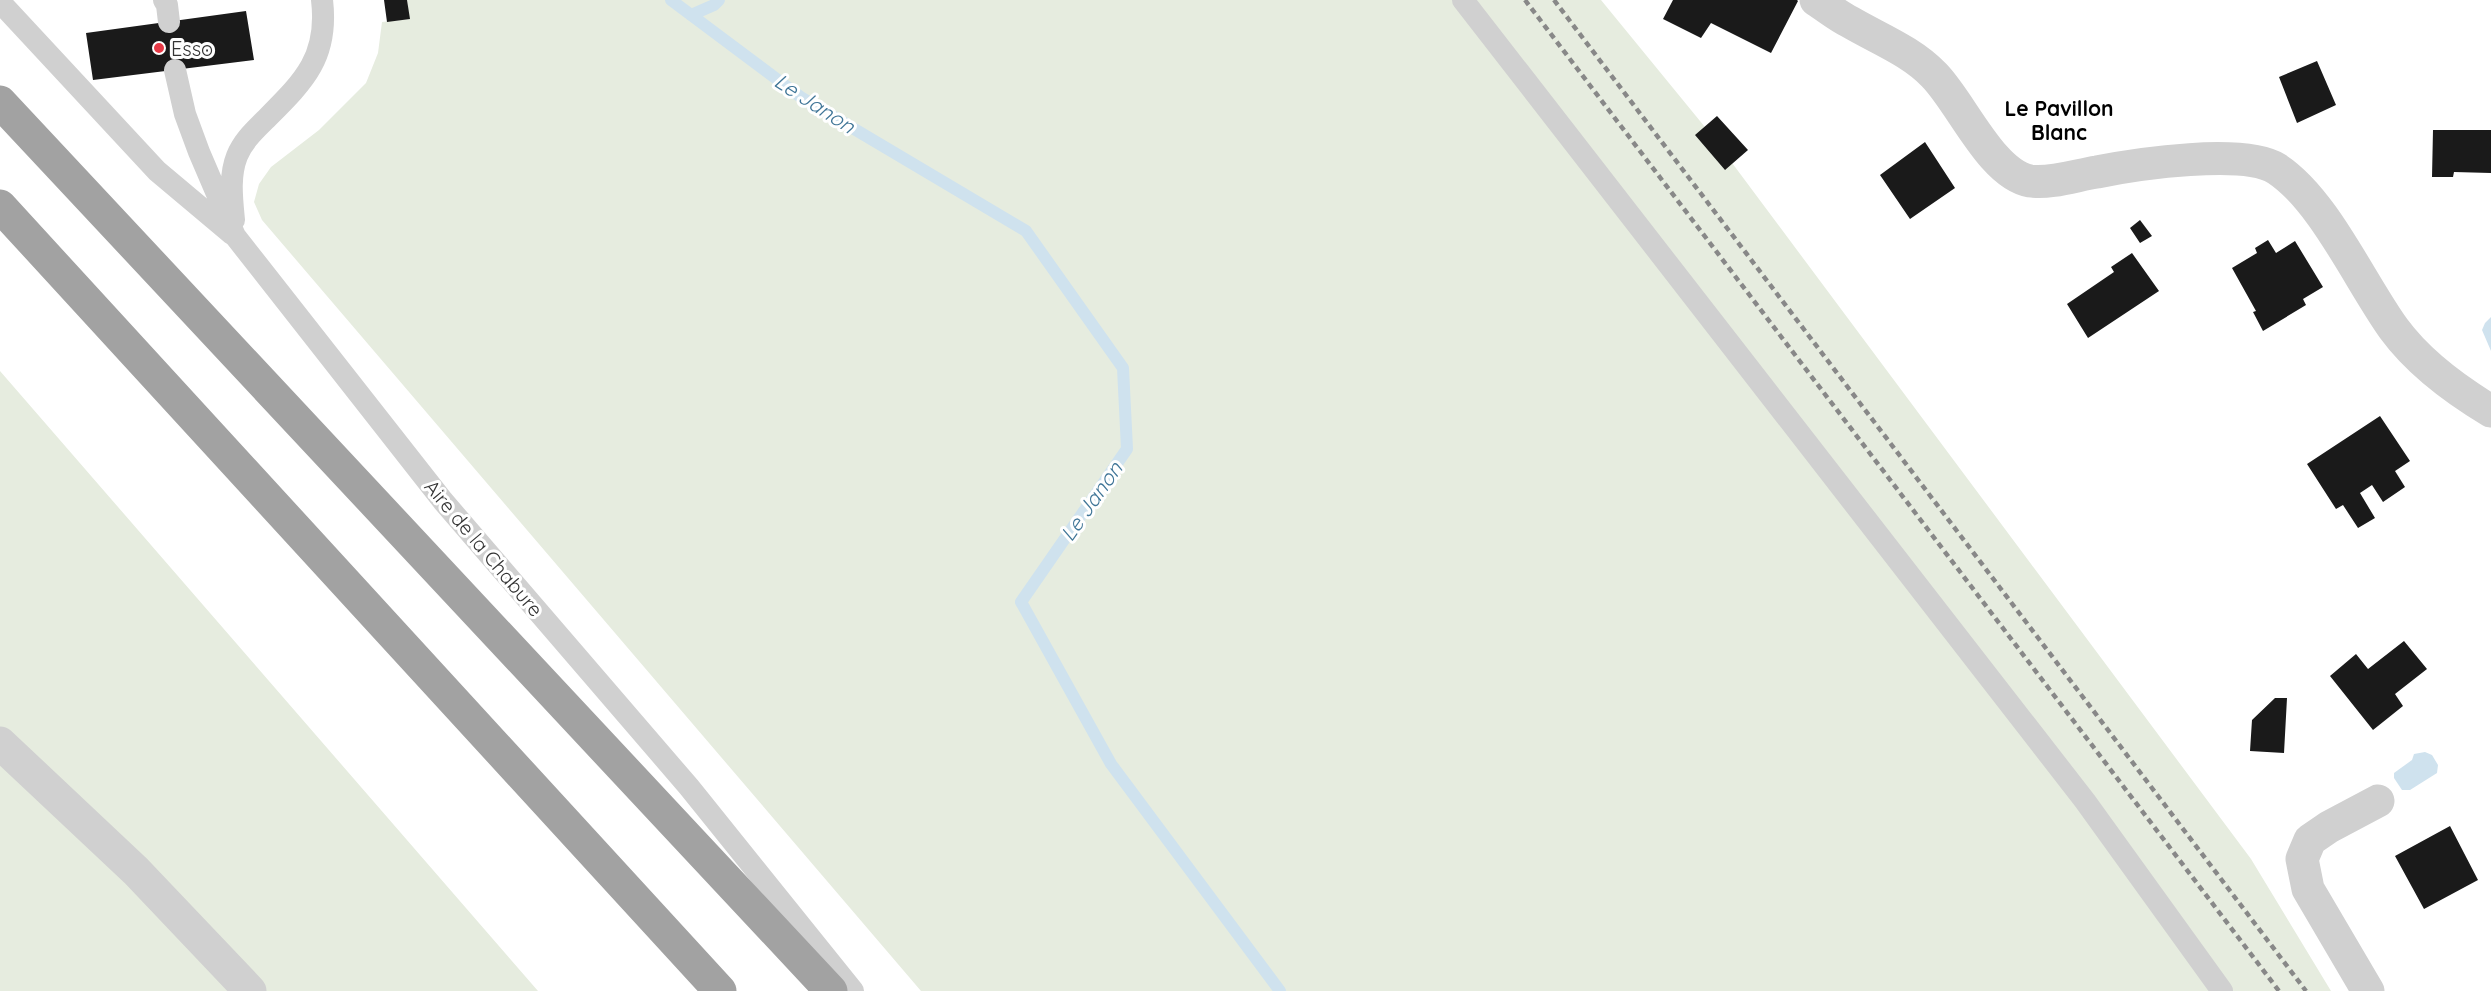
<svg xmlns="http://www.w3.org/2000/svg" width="2491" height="991" viewBox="0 0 2491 991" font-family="Quicksand,sans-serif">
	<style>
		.green { fill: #e6ecdf }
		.water { fill: #cfe2ee }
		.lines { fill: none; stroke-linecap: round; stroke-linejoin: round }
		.stream { stroke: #cfe2ee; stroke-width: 12 }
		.building { fill: #1a1a1a }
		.service { stroke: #d0d0d0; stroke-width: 22 }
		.minor { stroke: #d0d0d0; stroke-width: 33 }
		.trunk { stroke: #a2a2a2; stroke-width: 33 }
		.rail { stroke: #888; stroke-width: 4.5; stroke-dasharray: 6 4.5; stroke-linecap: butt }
		.poi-dot { fill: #e63946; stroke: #fff; stroke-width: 2 }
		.labels { text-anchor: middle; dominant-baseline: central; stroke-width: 6; stroke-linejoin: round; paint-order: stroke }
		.poi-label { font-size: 20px; fill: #333; stroke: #fff; text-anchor: start }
		.street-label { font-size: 20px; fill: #333; stroke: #fff }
		.water-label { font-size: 21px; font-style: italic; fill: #3f7597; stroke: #fff }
		.neighbourhood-label { font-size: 21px; font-weight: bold; fill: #000; stroke: #fff }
	</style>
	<rect width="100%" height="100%" fill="#fff"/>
	<path class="green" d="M407,0H1601L1709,132L2251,859L2331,991H921L262,220L254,202L259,184L271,167L319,130L366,83L378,53L382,22L409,19Z
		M0,371L538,991H0Z"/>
	<path class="water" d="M2491,317V351L2482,330L2485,323Z
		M2425,752L2432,755L2438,765L2437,773L2410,790H2402L2394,778V773L2412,760L2414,754Z"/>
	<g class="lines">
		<path class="stream" d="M671,0L802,98L1026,231L1123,368L1127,449L1021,602L1111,764L1280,991
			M691,15L714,5L719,0"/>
	</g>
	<path class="building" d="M384,0H407L410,19L387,22Z
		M1673,0H1797L1798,1L1771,53L1711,23L1701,38L1663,19Z
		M246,11L254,60L93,80L86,33Z
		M2317,61L2336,105L2297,123L2279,77Z
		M1717,116L1748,150L1725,170L1695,135Z
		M2433,130H2491V173L2454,172L2453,177H2432Z
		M1925,142L1955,188L1910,219L1880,175Z
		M2140,220L2152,236L2140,243L2130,228Z
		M2268,240L2276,253L2295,241L2323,287L2303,299L2306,305L2263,331L2253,312L2256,311L2232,268L2257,253L2255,248Z
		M2132,253L2159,291L2088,338L2067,304L2114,272L2111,267Z
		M2380,416L2410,461L2395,471L2405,487L2383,502L2372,485L2360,493L2375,518L2358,528L2343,505L2336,509L2307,464Z
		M2404,641L2427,669L2395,694L2403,706L2373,730L2330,676L2356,654L2368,669Z
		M2275,698H2287L2284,753L2250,751L2252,720Z
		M2450,826L2478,880L2424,909L2395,856Z"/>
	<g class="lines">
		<path class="service" d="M164,0L167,5L169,22
			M1463,0L2085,801L2222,991
			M0,2L157,171L232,234
			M175,70L185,114L199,152L235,236L443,501L689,787L853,991
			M234,220C232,199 229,176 237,156C243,141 254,131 265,120C303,82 329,58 322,0"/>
		<path class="minor" d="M1816,0C1827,7 1838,16 1850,22C1879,39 1911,51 1934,75C1961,102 1991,174 2030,181C2051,184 2077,175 2097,172C2137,164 2244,148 2277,169C2324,200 2360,282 2394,329C2419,363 2456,390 2491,411
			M0,743L136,871L250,991
			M2368,991L2308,889L2302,859L2310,840L2329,827L2378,801"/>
		<path class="trunk" d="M0,102L831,991
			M0,206L720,991"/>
		<path class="rail" d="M1525,0L2279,991
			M1554,0L2306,991"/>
	</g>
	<circle class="poi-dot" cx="159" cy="48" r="6"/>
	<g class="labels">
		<g class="poi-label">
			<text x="171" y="48">Esso</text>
		</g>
		<g class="street-label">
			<text transform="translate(484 548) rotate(50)">Aire de la Chabure</text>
		</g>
		<g class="water-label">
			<text transform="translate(815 103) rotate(33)">Le Janon</text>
			<text transform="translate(1091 501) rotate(-55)">Le Janon</text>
		</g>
		<g class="neighbourhood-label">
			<text x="2059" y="108">Le Pavillon<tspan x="2059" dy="24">Blanc</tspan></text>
		</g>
	</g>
</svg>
